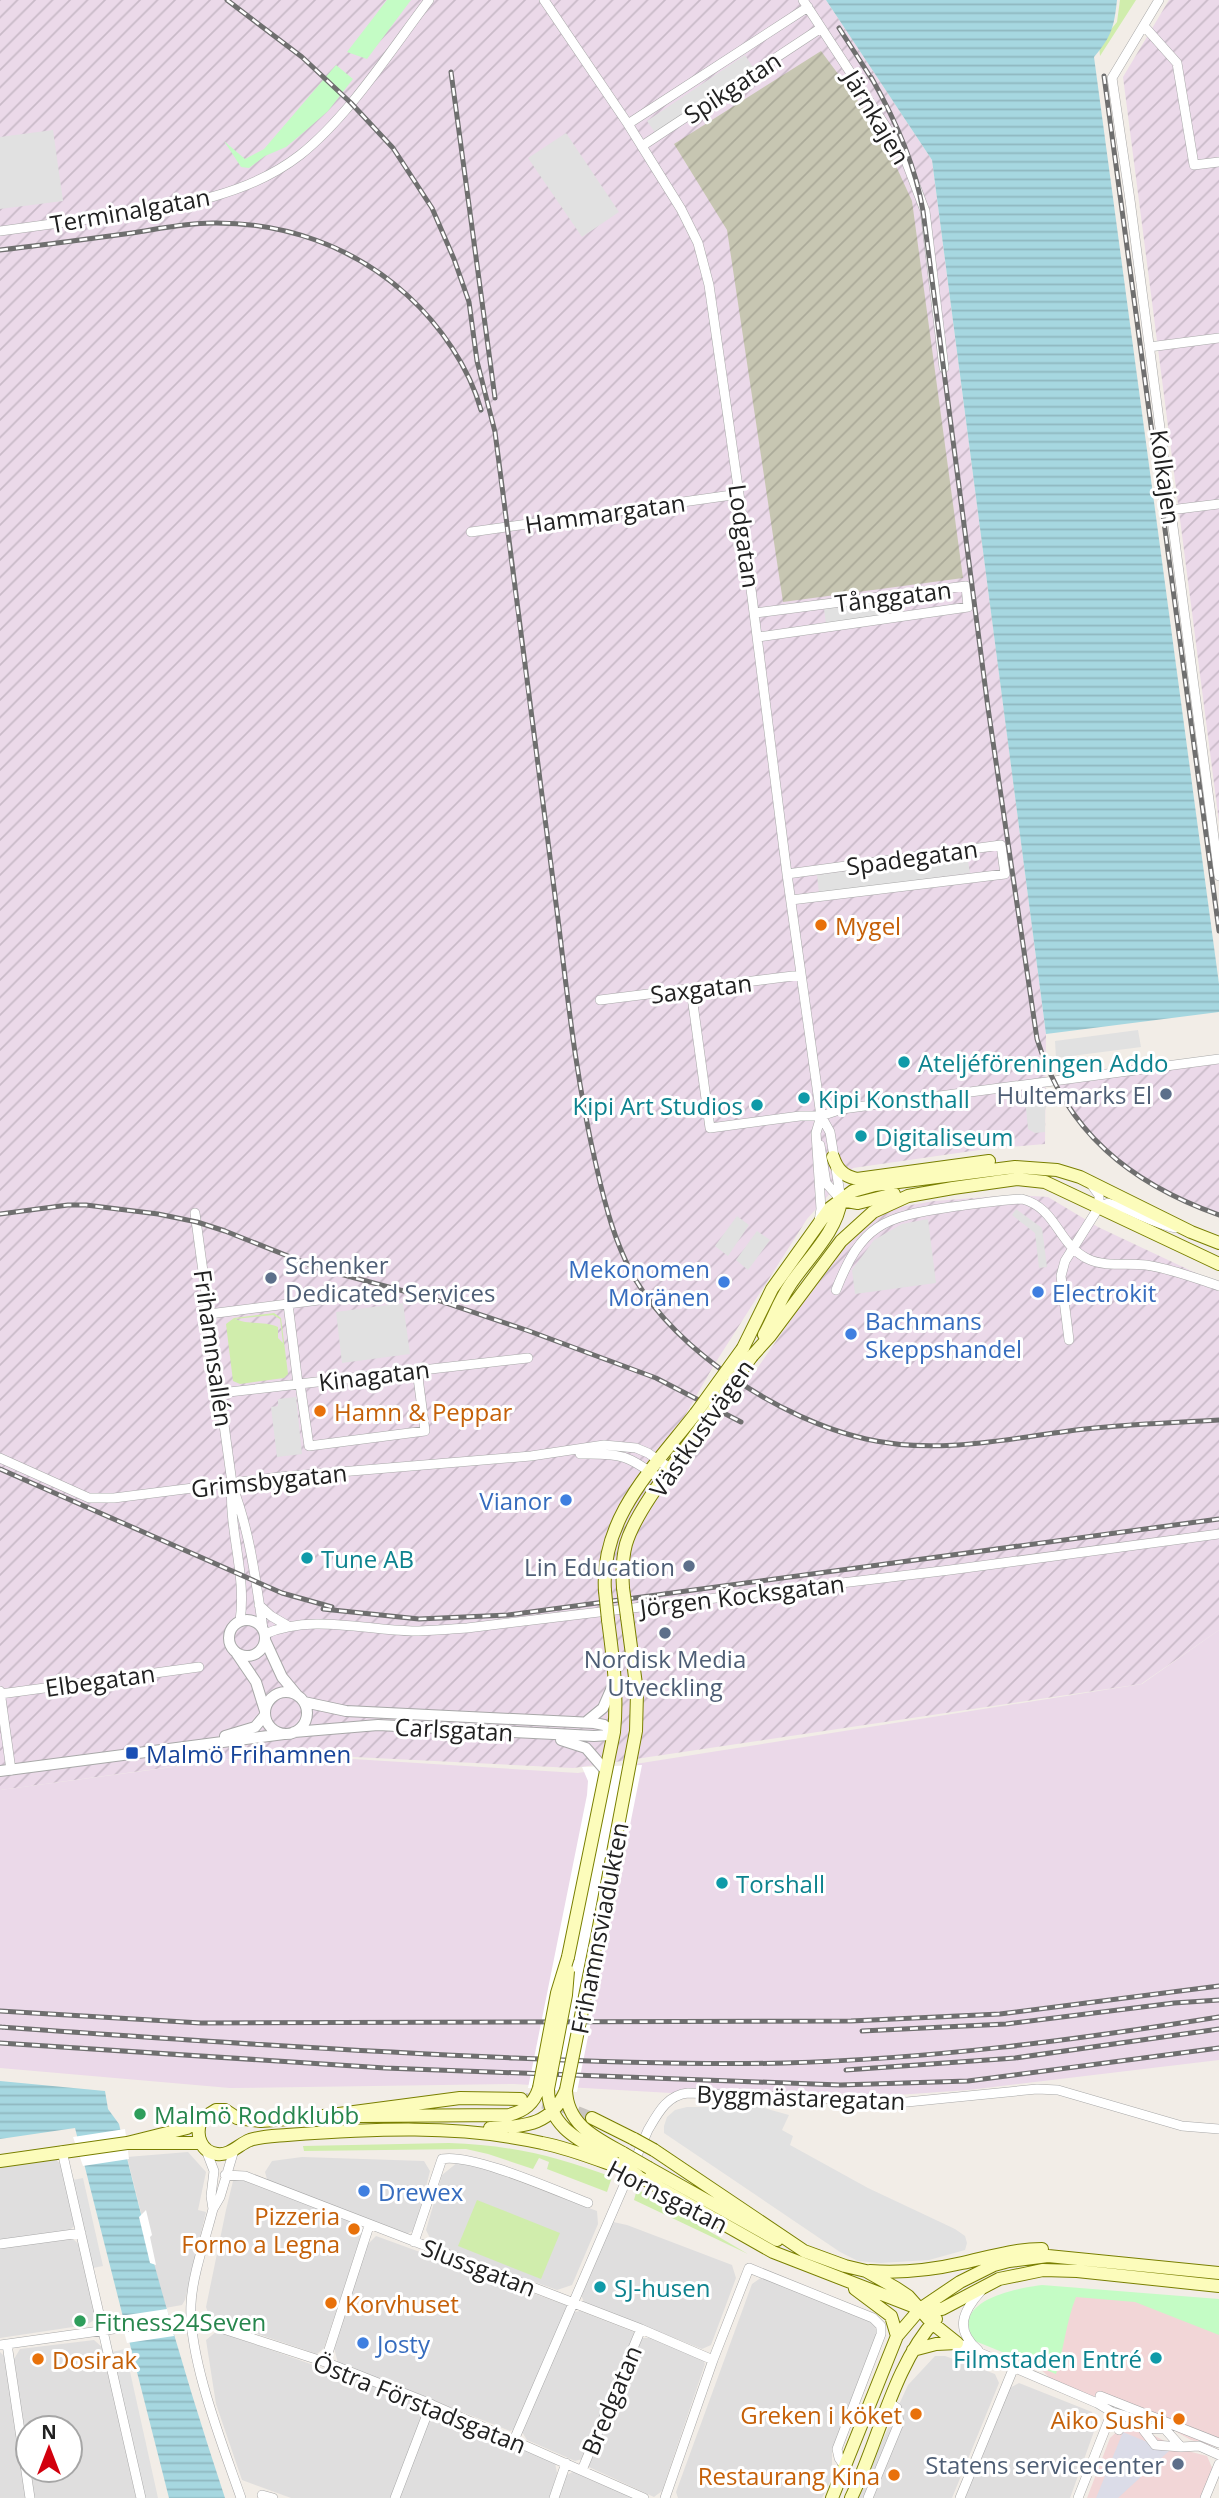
<svg xmlns="http://www.w3.org/2000/svg" width="1219" height="2498" viewBox="0 0 1219 2498" font-family="'Open Sans',sans-serif">
	<style>
		.residential { fill: #dfdede }
		.commercial { fill: #f2d6d7 }
		.industrial { fill: url(#industrial-furrows) }
		.railway { fill: #ebd9e9 }
		.construction { fill: url(#construction-furrows) }
		.grass { fill: #d0edac; fill-rule: evenodd }
		.park { fill: #c4fcc5 }
		.parking { fill: #e1e1e1 }
		.plaza { fill: #dbdce8 }
		.water { fill: url(#water-rules) }
		.pier { fill: #fff }
		.lines { fill: none; stroke-linecap: round; stroke-linejoin: round }
		.secondary-tunnel { stroke: #c8c4bf; stroke-width: 12; stroke-dasharray: 12 6; stroke-linecap: butt }
		.minor-casing { stroke: #a8a8a8; stroke-width: 10 }
		.tertiary-casing { stroke: #a8a8a8; stroke-width: 12 }
		.secondary-casing { stroke: #797f00; stroke-width: 14 }
		.minor { stroke: #fff; stroke-width: 9 }
		.tertiary { stroke: #fff; stroke-width: 10 }
		.secondary { stroke: #fcfcbb; stroke-width: 12 }
		.rail-casing { stroke: #6f6f6f; stroke-width: 5 }
		.rail { stroke: #fff; stroke-width: 2.5; stroke-dasharray: 8; stroke-linecap: butt }
		.secondary-bridge-casing { stroke: #797f00; stroke-width: 14; stroke-linecap: butt }
		.secondary-bridge { stroke: #fcfcbb; stroke-width: 12 }
		.food-dot { fill: #e8710a; stroke: #fff; stroke-width: 2.5 }
		.culture-dot { fill: #0f9aa8; stroke: #fff; stroke-width: 2.5 }
		.service-dot { fill: #5c6f8a; stroke: #fff; stroke-width: 2.5 }
		.shop-dot { fill: #3f7fe0; stroke: #fff; stroke-width: 2.5 }
		.transit-dot { fill: #1a4fb4; stroke: #fff; stroke-width: 2.5 }
		.leisure-dot { fill: #2e9e5b; stroke: #fff; stroke-width: 2.5 }
		.labels { text-anchor: middle; dominant-baseline: central; stroke-width: 6; stroke-linejoin: round; paint-order: stroke }
		.street-label { font-size: 24px; fill: #212121; stroke: #fff }
		.food-label { font-size: 24px; fill: #c56008; stroke: #fff; text-anchor: start }
		.culture-label { font-size: 24px; fill: #0d838f; stroke: #fff; text-anchor: start }
		.service-label { font-size: 24px; fill: #4e5e75; stroke: #fff; text-anchor: end }
		.shop-label { font-size: 24px; fill: #366cbe; stroke: #fff; text-anchor: start }
		.transit-label { font-size: 24px; fill: #164399; stroke: #fff; text-anchor: start }
		.leisure-label { font-size: 24px; fill: #27864d; stroke: #fff; text-anchor: start }
	</style>
	<defs>
		<pattern id="industrial-furrows" width="10" height="10" patternUnits="userSpaceOnUse" patternTransform="scale(1.75)"><rect width="10" height="10" fill="#ebd9e9"/><path d="M-1 1l2-2M0 10L10 0M9 11l2-2" fill="none" stroke="#c9bac8"/></pattern>
		<pattern id="construction-furrows" width="10" height="10" patternUnits="userSpaceOnUse" patternTransform="scale(1.75)"><rect width="10" height="10" fill="#c7c6b2"/><path d="M-1 1l2-2M0 10L10 0M9 11l2-2" fill="none" stroke="#abaa99"/></pattern>
		<pattern id="water-rules" width="6" height="5" patternUnits="userSpaceOnUse" patternTransform="scale(1.75)"><rect width="6" height="5" fill="#a6d7e0"/><path d="M0 2.5h6" fill="none" stroke="#8fb8c0"/></pattern>
	</defs>
	<rect width="100%" height="100%" fill="#f2ede7"/>
	<path class="residential" d="M188,2152L206,2172L198,2210L206,2212L185,2300L182,2305L165,2308L127,2157Z
		M302,2157L424,2161L430,2171L415,2230L407,2234L268,2183L265,2172L272,2161Z
		M55,2158L61,2165L75,2226L69,2230L0,2241V2167Z
		M458,2162L483,2168L597,2211L598,2224L572,2285L557,2290L434,2246L426,2230L442,2175Z
		M242,2180L358,2224L363,2230L324,2348L317,2354L210,2318L206,2307L226,2210L233,2181Z
		M613,2222L627,2225L732,2265L736,2278L711,2345L702,2349L584,2302L581,2295Z
		M376,2236L568,2306L517,2428L510,2431L338,2363L334,2348L365,2247Z
		M73,2239L83,2248L96,2319L86,2325L0,2338V2248Z
		M762,2277L876,2324L879,2333L832,2450V2478L822,2498H678L676,2492L752,2284Z
		M580,2311L634,2332L635,2338L582,2459L575,2461L527,2440L522,2432L574,2312Z
		M217,2331L421,2403L424,2410L391,2498H291L242,2480L216,2404L206,2340Z
		M641,2338H651L702,2358L705,2364L662,2491L654,2497L589,2467L587,2462Z
		M94,2340L103,2348L136,2498H33L30,2470H70V2428H28V2459L14,2359L20,2349Z
		M0,2352L6,2358L27,2498H0Z
		M935,2356H945L995,2374L999,2383L952,2498H856L908,2385Z
		M1019,2383L1092,2412L1096,2426L1070,2498H965L1008,2389Z
		M439,2411L555,2463L557,2473L550,2498H399L428,2418Z
		M575,2471L635,2498H557L564,2476Z"/>
	<path class="commercial" d="M1047,2288L1219,2302V2448L1191,2440L1166,2426L1051,2379L1035,2364Z
		M1123,2426L1153,2435L1180,2449L1207,2456L1213,2470L1202,2498H1087L1110,2438Z"/>
	<path class="industrial" d="M0,0H826L932,160L1046,1034L1045,1144L986,1149L853,1168L807,1219L714,1365L660,1459L708,1439L843,1245L877,1211L934,1201L1015,1195L1048,1197L1098,1227L1219,1284V1630L1141,1684L588,1766L573,1768L274,1753L0,1790Z
		M1169,0H1219V822L1123,77Z
		M1219,1059V1215L1145,1180L1119,1163L1099,1145L1078,1121L1054,1082Z"/>
	<path class="railway" d="M1219,1630V2060L968,2090L897,2095L686,2090L671,2093L514,2084L230,2088L0,2068V1790L272,1754L578,1773L1142,1684Z"/>
	<path class="construction" d="M821,51L879,129L912,201L963,578L783,602L727,230L674,144Z"/>
	<path class="grass" d="M1120,0H1136L1100,56L1099,44L1117,22Z
		M274,1313L281,1318L288,1374L284,1378L240,1384L233,1381L226,1324L234,1318ZM273,1315L280,1319L283,1343L278,1338V1327C264,1321 248,1325 235,1319Z
		M449,2143C511,2145 555,2156 612,2177L607,2192L547,2169L549,2162L539,2158L533,2169L488,2154L466,2149L304,2151L303,2146Z
		M637,2189L748,2254L634,2200Z
		M477,2200L560,2233L541,2279L458,2246Z"/>
	<path class="park" d="M387,0H411L367,59L347,52Z
		M336,65L353,79L328,111L304,132L286,147L265,156L249,168L241,167L224,141L245,159L264,149Z
		M1042,2285L1219,2299V2335L1135,2302L1076,2297C1066,2322 1064,2349 1056,2374L975,2341C947,2301 1017,2288 1042,2285Z"/>
	<path class="parking" d="M745,55L754,69L656,134L647,121Z
		M53,130L63,201L0,209V137Z
		M566,133L619,212L582,237L528,158Z
		M897,599L899,614L826,624L824,609Z
		M967,855L970,873L819,893L817,875Z
		M1138,1030L1141,1047L1056,1058L1055,1041Z
		M1050,1097L1045,1110V1132L1035,1133L1028,1129L1026,1108L1020,1101Z
		M1016,1209L1042,1228L1047,1267L1039,1268L1035,1233L1012,1215Z
		M737,1216L749,1225L728,1256L715,1246Z
		M928,1219L936,1283L855,1294L852,1270L874,1240L902,1224Z
		M757,1231L770,1240L748,1270L736,1260Z
		M403,1303L410,1354L342,1363L336,1312Z
		M296,1397L302,1454L277,1457L271,1407L278,1406V1399Z
		M687,2107H760L789,2115L782,2130L793,2136L790,2145L868,2188L955,2229L965,2236L967,2243L965,2250L929,2260L880,2263L858,2261L840,2252L664,2133V2126L667,2117L675,2110Z
		M83,2178L103,2266L93,2268L73,2180Z
		M125,2349L158,2498H145L112,2352Z"/>
	<path class="plaza" d="M1123,2432L1169,2451L1118,2498H1096Z"/>
	<path class="water" d="M826,0H1117C1114,27 1112,36 1094,57L1219,984V1012L1046,1034L932,160Z
		M0,2081L105,2091L108,2109L119,2124C148,2250 184,2374 225,2498H169L75,2128L0,2139Z"/>
	<path class="pier" d="M642,1765L577,2092L528,2088L587,1795L588,1781L582,1767Z
		M125,2129L129,2159L83,2166L73,2137Z
		M146,2210L152,2235L150,2237L156,2265L150,2263L139,2217Z
		M167,2309L174,2336L127,2343L120,2316Z"/>
	<g class="lines">
		<path class="secondary-tunnel" d="M525,2099L564,2107L592,2118"/>
		<g class="minor-casing">
			<path id="minor" d="M544,0L628,124L681,209L698,243L709,285L739,494L787,874L821,1116L830,1132L841,1200
				M803,0L903,153L925,211L944,368
				M1159,0L1112,78L1130,200L1219,876
				M1144,26L1177,63L1194,165L1219,162
				M628,124L808,7
				M642,146L821,28
				M0,231C37,226 74,221 110,216C176,206 246,197 300,155C349,116 391,50 429,0
				M1149,347L1219,338
				M1170,510L1219,504
				M471,532L739,494
				M755,613L966,586L968,607L758,637
				M787,874L1001,845L1005,874L791,900
				M691,989L710,1128L800,1116H821L842,1109L1219,1059
				M600,1000L801,975
				M820,1145L826,1183L841,1200
				M1091,1184L1099,1195V1207L1108,1203C1131,1209 1151,1223 1176,1228
				M195,1213L232,1483C228,1529 247,1574 240,1621
				M819,1221L821,1209L816,1133L821,1116
				M836,1290C862,1224 883,1217 951,1207C974,1204 998,1200 1022,1199C1057,1208 1058,1245 1088,1259C1104,1267 1128,1263 1146,1265C1172,1269 1195,1278 1219,1286
				M288,1304L298,1384
				M209,1314L367,1294
				M1069,1340L1061,1276L1065,1261L1099,1207
				M300,1384L309,1446L425,1431L417,1370
				M220,1393L528,1358
				M580,1454C621,1453 629,1455 662,1481
				M0,1458L89,1498H114L280,1477L531,1456L604,1445L636,1448L648,1453L671,1469
				M233,1488C250,1532 256,1582 263,1629
				M259,1605L271,1616L288,1626
				M265,1634C311,1614 364,1630 412,1631C430,1631 449,1629 467,1628L950,1570L1219,1534
				M0,1691L11,1770
				M0,1694L199,1667
				M206,2150L214,2171L211,2196L213,2209
				M234,2150L220,2197L213,2209C206,2237 192,2276 191,2304C188,2358 223,2446 241,2498
				M62,2151L141,2498
				M225,2175L245,2176L641,2329L713,2360
				M414,2242L442,2159C472,2153 556,2191 588,2203
				M0,2244L81,2233
				M957,2343L1097,2403L1112,2412L1126,2416L1142,2428L1165,2429L1181,2447L1199,2446L1219,2455
				M7,2344L30,2498
				M0,2345L170,2321L208,2324L325,2362L426,2402L644,2498
				M978,2350C954,2329 963,2311 981,2291
				M325,2362L369,2226
				M1100,2396L1219,2443
				M1112,2412L1119,2430
				M1142,2428L1155,2445L1181,2447
				M514,2440L648,2130C658,2113 667,2095 688,2093L907,2102L1037,2089L1058,2090L1182,2126L1219,2129
				M582,2470L641,2329
				M262,2495L273,2498
				M395,2498L431,2404
				M554,2498L566,2463
				M665,2498L713,2360L749,2268L873,2318L881,2326V2334L837,2449L839,2458L845,2467
				M868,2498L899,2423L897,2408L890,2403
				M960,2498L1014,2367
				M1078,2498L1112,2412
				M1205,2498L1219,2464"/>
		</g>
		<g class="tertiary-casing">
			<path id="tertiary" d="M229 1638a18 18 0 1 1 36 0a18 18 0 1 1-36 0Z
				M265,1640L282,1677L297,1695
				M237,1654L256,1682L265,1711
				M265 1713a21 21 0 1 1 42 0a21 21 0 1 1-42 0Z
				M304,1702L346,1711L594,1723L604,1725L614,1732
				M586,1722L603,1708L614,1683
				M294,1732L378,1725L594,1736L609,1735L614,1732
				M225,1736L255,1727L265,1715
				M561,1740L586,1748L606,1771
				M0,1771L284,1734"/>
		</g>
		<g class="secondary-casing">
			<path id="secondary" d="M833,1157C837,1169 843,1176 857,1179L989,1161
				M841,1200L858,1203L894,1194
				M764,1335C773,1319 779,1301 790,1285C807,1259 837,1232 841,1200
				M743,1348L772,1289L830,1208L853,1191L875,1185L1015,1167L1057,1170L1080,1177L1191,1232L1219,1243
				M752,1356L770,1336L841,1241L873,1212L908,1196L953,1188L1017,1179L1045,1182L1219,1264
				M623,1588C622,1573 622,1559 626,1544C637,1507 683,1453 706,1420
				M605,1591C600,1518 654,1467 696,1413
				M597,1937L636,1731L637,1692L627,1617
				M568,1957L614,1732C618,1694 613,1658 608,1620
				M548,2089C548,2128 583,2142 612,2159
				M566,2090C567,2125 596,2138 623,2153
				M359,2116L509,2115C524,2111 534,2104 539,2088
				M592,2118L634,2139
				M201,2121C195,2135 201,2152 217,2154C230,2156 239,2144 250,2140C262,2136 275,2136 287,2135C371,2129 459,2124 542,2143C568,2148 593,2158 618,2167
				M490,2128C525,2126 551,2126 566,2090
				M127,2143L187,2128L216,2110H225L237,2118L261,2121L316,2117L460,2098L521,2099
				M654,2150L804,2251L845,2266L866,2271L896,2288L908,2296L932,2323L957,2343
				M0,2161L127,2143H201
				M649,2168L777,2240
				M637,2175L773,2252L920,2309H942L999,2279L1043,2270L1077,2271L1219,2286
				M870,2271C900,2273 932,2270 962,2263C989,2257 1014,2249 1042,2249
				M855,2289L891,2316L897,2336
				M913,2350L936,2344L957,2343
				M832,2498L897,2336L920,2309L960,2282L994,2265L1009,2261L1048,2256L1219,2273
				M851,2498C879,2441 893,2366 936,2319"/>
		</g>
		<use href="#minor" class="minor"/>
		<use href="#tertiary" class="tertiary"/>
		<use href="#secondary" class="secondary"/>
		<g class="rail-casing">
			<path id="rail" d="M227,0L302,57L351,103L393,148L432,208L454,259L469,302L477,361L495,432C515,594 537,756 558,919C568,1002 577,1084 596,1165C605,1205 615,1244 635,1279C679,1353 782,1420 866,1439C936,1455 1006,1439 1076,1430C1123,1424 1171,1423 1219,1420
				M839,28L875,84
				M451,72L495,398
				M1104,76L1219,931
				M871,77C895,119 915,163 923,211L988,708L1037,1039C1066,1132 1130,1183 1219,1215
				M0,250C44,245 88,239 132,233C158,229 185,223 212,223C284,222 353,246 407,295C440,325 469,367 481,410
				M0,1214L68,1205H86L158,1214L197,1222L225,1231L318,1268L437,1300L529,1331L656,1378L741,1422
				M0,1469L282,1593L332,1607
				M323,1609L419,1619L508,1615L1219,1519
				M0,2011L201,2023L851,2021L1000,2014L1219,1986
				M0,2027C172,2039 343,2051 515,2058C605,2062 695,2065 785,2063C931,2059 1075,2040 1219,2017
				M862,2031L1006,2024L1174,2003L1219,2000
				M0,2043L385,2068L840,2085L968,2081L1219,2048
				M846,2070L1015,2058L1219,2029"/>
		</g>
		<use href="#rail" class="rail"/>
		<g class="secondary-bridge-casing">
			<path id="secondary-bridge" d="M696,1413L743,1348
				M706,1420L752,1356
				M623,1588L627,1617
				M605,1591L608,1620
				M539,2088L557,1993L568,1957
				M548,2089L566,1995L568,1971
				M566,2090L597,1937
				M634,2139L654,2150
				M623,2153L649,2168
				M619,2164L637,2175"/>
		</g>
		<use href="#secondary-bridge" class="secondary-bridge"/>
	</g>
	<g class="food-dot">
		<circle cx="821" cy="925" r="7"/>
		<circle cx="320" cy="1411" r="7"/>
		<circle cx="354" cy="2229" r="7"/>
		<circle cx="331" cy="2303" r="7"/>
		<circle cx="38" cy="2359" r="7"/>
		<circle cx="916" cy="2414" r="7"/>
		<circle cx="1179" cy="2419" r="7"/>
		<circle cx="894" cy="2475" r="7"/>
	</g>
	<g class="culture-dot">
		<circle cx="904" cy="1062" r="7"/>
		<circle cx="804" cy="1098" r="7"/>
		<circle cx="757" cy="1105" r="7"/>
		<circle cx="861" cy="1136" r="7"/>
		<circle cx="307" cy="1558" r="7"/>
		<circle cx="722" cy="1883" r="7"/>
		<circle cx="600" cy="2287" r="7"/>
		<circle cx="1156" cy="2358" r="7"/>
	</g>
	<g class="service-dot">
		<circle cx="1166" cy="1094" r="7"/>
		<circle cx="271" cy="1278" r="7"/>
		<circle cx="689" cy="1566" r="7"/>
		<circle cx="665" cy="1633" r="7"/>
		<circle cx="1178" cy="2464" r="7"/>
	</g>
	<g class="shop-dot">
		<circle cx="724" cy="1282" r="7"/>
		<circle cx="1038" cy="1292" r="7"/>
		<circle cx="851" cy="1334" r="7"/>
		<circle cx="566" cy="1500" r="7"/>
		<circle cx="364" cy="2191" r="7"/>
		<circle cx="363" cy="2343" r="7"/>
	</g>
	<rect class="transit-dot" x="125" y="1746" width="14" height="14" rx="3.5"/>
	<g class="leisure-dot">
		<circle cx="140" cy="2114" r="7"/>
		<circle cx="80" cy="2321" r="7"/>
	</g>
	<g class="labels">
		<g class="street-label">
			<text transform="translate(732 87) rotate(-33)">Spikgatan</text>
			<text transform="translate(877 117) rotate(59)">Järnkajen</text>
			<text transform="translate(130 210) rotate(-10)">Terminalgatan</text>
			<text transform="translate(1166 477) rotate(82)">Kolkajen</text>
			<text transform="translate(605 513) rotate(-8)">Hammargatan</text>
			<text transform="translate(745 536) rotate(82)">Lodgatan</text>
			<text transform="translate(893 596) rotate(-7)">Tånggatan</text>
			<text transform="translate(912 857) rotate(-8)">Spadegatan</text>
			<text transform="translate(701 988) rotate(-7)">Saxgatan</text>
			<text transform="translate(214 1348) rotate(82)">Frihamnsallén</text>
			<text transform="translate(374 1375) rotate(-7)">Kinagatan</text>
			<text transform="translate(701 1428) rotate(-55)">Västkustvägen</text>
			<text transform="translate(269 1480) rotate(-6)">Grimsbygatan</text>
			<text transform="translate(742 1595) rotate(-7)">Jörgen Kocksgatan</text>
			<text transform="translate(100 1680) rotate(-8)">Elbegatan</text>
			<text transform="translate(454 1729) rotate(3)">Carlsgatan</text>
			<text transform="translate(599 1928) rotate(-79)">Frihamnsviadukten</text>
			<text transform="translate(801 2097) rotate(2)">Byggmästaregatan</text>
			<text transform="translate(668 2196) rotate(27)">Hornsgatan</text>
			<text transform="translate(479 2267) rotate(21)">Slussgatan</text>
			<text transform="translate(611 2400) rotate(-67)">Bredgatan</text>
			<text transform="translate(420 2403) rotate(22)">Östra Förstadsgatan</text>
		</g>
		<g class="food-label">
			<text x="835" y="925">Mygel</text>
			<text x="334" y="1411">Hamn &amp; Peppar</text>
			<text x="340" y="2215" text-anchor="end">Pizzeria<tspan x="340" dy="28">Forno a Legna</tspan></text>
			<text x="345" y="2303">Korvhuset</text>
			<text x="52" y="2359">Dosirak</text>
			<text x="902" y="2414" text-anchor="end">Greken i köket</text>
			<text x="1165" y="2419" text-anchor="end">Aiko Sushi</text>
			<text x="880" y="2475" text-anchor="end">Restaurang Kina</text>
		</g>
		<g class="culture-label">
			<text x="918" y="1062">Ateljéföreningen Addo</text>
			<text x="818" y="1098">Kipi Konsthall</text>
			<text x="743" y="1105" text-anchor="end">Kipi Art Studios</text>
			<text x="875" y="1136">Digitaliseum</text>
			<text x="321" y="1558">Tune AB</text>
			<text x="736" y="1883">Torshall</text>
			<text x="614" y="2287">SJ-husen</text>
			<text x="1142" y="2358" text-anchor="end">Filmstaden Entré</text>
		</g>
		<g class="service-label">
			<text x="1152" y="1094">Hultemarks El</text>
			<text x="285" y="1264" text-anchor="start">Schenker<tspan x="285" dy="28">Dedicated Services</tspan></text>
			<text x="675" y="1566">Lin Education</text>
			<text x="665" y="1658" text-anchor="middle">Nordisk Media<tspan x="665" dy="28">Utveckling</tspan></text>
			<text x="1164" y="2464">Statens servicecenter</text>
		</g>
		<g class="shop-label">
			<text x="710" y="1268" text-anchor="end">Mekonomen<tspan x="710" dy="28">Moränen</tspan></text>
			<text x="1052" y="1292">Electrokit</text>
			<text x="865" y="1320">Bachmans<tspan x="865" dy="28">Skeppshandel</tspan></text>
			<text x="552" y="1500" text-anchor="end">Vianor</text>
			<text x="378" y="2191">Drewex</text>
			<text x="377" y="2343">Josty</text>
		</g>
		<g class="transit-label">
			<text x="146" y="1753">Malmö Frihamnen</text>
		</g>
		<g class="leisure-label">
			<text x="154" y="2114">Malmö Roddklubb</text>
			<text x="94" y="2321">Fitness24Seven</text>
		</g>
	</g>
	<g transform="translate(49 2449)"><circle r="33" fill="#ffffff" stroke="#a6a6a6" stroke-width="2"/>
	<path d="M0-5L12 26L0 18L-12 26Z" fill="#d2000d"/>
	<text y="-10" font-size="19" font-weight="bold" text-anchor="middle" fill="#212121">N</text>
	</g>
</svg>
